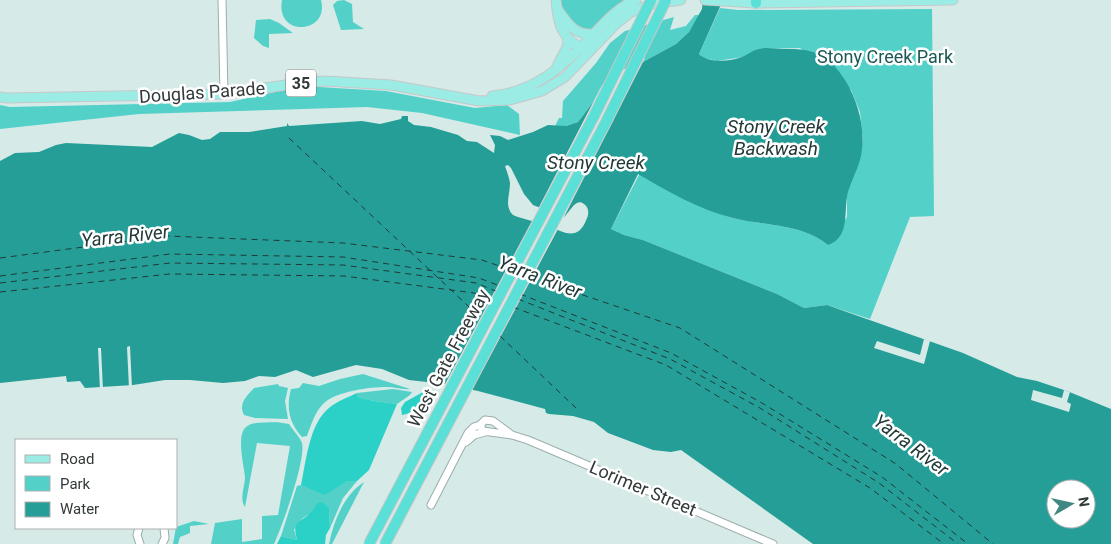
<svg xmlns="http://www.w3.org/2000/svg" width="1111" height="544" viewBox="0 0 1111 544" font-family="Roboto,sans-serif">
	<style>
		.green { fill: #53d1c8 }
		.forest { fill: #2bd0c6 }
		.water { fill: #249e96; fill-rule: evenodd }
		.pier { fill: #d6eae8 }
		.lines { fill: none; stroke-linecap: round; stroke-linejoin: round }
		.ferry { stroke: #213a37; stroke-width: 1; stroke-dasharray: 6 5; stroke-linecap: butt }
		.minor-casing { stroke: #9baeac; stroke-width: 9 }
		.major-casing { stroke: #c6c8c8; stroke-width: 11 }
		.highway-casing { stroke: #c6c8c8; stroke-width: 12 }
		.minor { stroke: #fff; stroke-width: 7 }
		.major { stroke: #9cece6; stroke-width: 9 }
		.highway { stroke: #5ae0d6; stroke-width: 10 }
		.highway-bridge-casing { stroke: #c6c8c8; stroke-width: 12; stroke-linecap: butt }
		.highway-bridge { stroke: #5ae0d6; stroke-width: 10 }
		.labels { text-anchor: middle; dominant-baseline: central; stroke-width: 5; stroke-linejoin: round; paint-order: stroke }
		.shield { fill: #fff; stroke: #707474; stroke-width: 1 }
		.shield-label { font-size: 16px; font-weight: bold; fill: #323939 }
		.park-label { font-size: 18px; fill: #195854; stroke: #fff }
		.street-label { font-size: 18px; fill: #323939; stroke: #fff }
		.water-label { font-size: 19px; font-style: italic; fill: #213a37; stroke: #fff }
	</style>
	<rect width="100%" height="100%" fill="#d6eae8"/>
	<path class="green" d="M282,0H321C330,34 275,38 282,0Z
		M344,0L352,4L353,22L364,29L341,30L333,5L337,1Z
		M560,0H628L613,9L593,29L588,32C574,28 563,14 560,0Z
		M720,8L738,10L932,9L934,216L910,217L870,319L827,305L804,308L777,294L643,240L624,235L611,229L640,173L645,178C673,192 702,210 733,218C765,226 801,223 828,245L847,217V195L863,140L860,112L851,90L800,48L758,49L743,57L717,61L704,58L699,54Z
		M695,15H699L689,32L676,44L610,80L578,122L566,126H555L559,118H562L563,101L596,63L610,43L625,31L674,17L670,30L686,26Z
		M270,19L279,23L293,33L269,34V48L263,46L254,38L256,20Z
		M302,86L386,91L475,108L507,105L519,114L520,135L422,113L367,107L139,114L0,129V105L10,107L230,102Z
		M363,374L410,389C402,390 395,387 387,387C370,387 336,391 323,404C315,412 311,425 307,436L302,437C289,423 286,407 291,389L299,388L303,383L319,386L340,379Z
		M278,384L279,386L288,388L285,401L288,419L255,418L244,415C238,403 247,396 254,388Z
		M393,389L412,392L410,395L397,404L374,401L358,397L357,393Z
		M276,422L289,424C292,429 300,437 302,443C306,460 282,527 274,544H211L215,523L242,519V542L262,539V516L278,515L290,446L257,443L245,507C239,498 245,487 245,477C244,466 236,435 246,427C253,421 267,423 276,422Z
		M348,481H357L343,498L330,528L329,508C311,513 304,513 294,530L297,540L281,536L297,486L301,485L324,494Z
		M364,482L332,544H329C334,520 344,495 364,482Z
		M194,521L209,524L190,526V533L180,537L178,544H173L176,527Z"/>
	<path class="forest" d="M423,392H428C434,398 428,402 427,409L402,415L401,408L405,402Z
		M357,393L358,397L374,401L397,404L369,470L357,481H348L324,495L301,485C306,462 309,424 329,408C337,401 347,398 357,393Z
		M322,502L329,508L330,528L326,535L325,544H277L281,536L297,540C292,520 298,525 310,513C313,511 315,506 318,503Z"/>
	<path class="water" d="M703,0H723L699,54C708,63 729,62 742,57C748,55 752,50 759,49C766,47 774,49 782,49C812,48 828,53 845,80C859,103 867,133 860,160C857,171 851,181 848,192C843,211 851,237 828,245C801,223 764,226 733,218C700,210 667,191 638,174L611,229L624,235L643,240L777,294L804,308L827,305L963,353L1017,377L1037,381L1067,391L1111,409V544H813L681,450L671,452L653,450L608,433L594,422L573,416L549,414L546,413L545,409L478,391L444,384L409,380L382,369L356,365L313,377L296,370L275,377L259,376L245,381L223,383L190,380H165L133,385L85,388L80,381L67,382L66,376L0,383V161L15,153L39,152L56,145L66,143L152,147L179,133L189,135L202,140L210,139L220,132H249L287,126V123L289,126L362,121L380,124L401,119L402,116H408V121L414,125L431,127L458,135L467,141L477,142L494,153L495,145L490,135L500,136L508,140L533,132L548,125L566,126L578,122L610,80L676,44L689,32L702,9ZM508,165L511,168L524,194L533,205L564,217C569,213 576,197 584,204C589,207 589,214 587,218C578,243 563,232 547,225C536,221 524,220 513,215C504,206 510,195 510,183C509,177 507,172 505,166ZM1056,489H1086V519H1056Z"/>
	<path class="pier" d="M645,58L563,219L538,209L601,87L608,78Z
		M533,219L547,222L558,229L471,392L444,386Z
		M924,339L930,341L924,364L874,348L877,341L920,355Z
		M130,346L132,388H129L127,347Z
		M98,348H101L103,390H100Z
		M1033,390L1062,398L1064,390L1070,392L1067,402L1071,404L1069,412L1031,400Z"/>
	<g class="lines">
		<path class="ferry" d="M289,138L483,320
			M0,258L167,236L343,243L482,260L508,269
			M0,276L170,254L343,257L479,278L500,286
			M530,277L680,328L896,464L993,544
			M0,283L170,263L343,265L476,283L498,292
			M0,292L170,274L344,276L474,293L493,300
			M520,294L671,353L762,403L882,477L968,544
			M518,299L670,359L760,408L879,483L958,544
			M513,307L666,365L870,488L944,544
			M500,336L576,408"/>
		<g class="minor-casing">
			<path id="minor" d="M222,0L224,94
				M512,435L493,421L485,420L480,425L483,431L512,435L528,440L773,544
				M466,442L474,435L485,432
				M431,505L468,433L474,427L480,425
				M139,528L137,535L140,544
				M162,544L165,538L164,528"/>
		</g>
		<g class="major-casing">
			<path id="major" d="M556,0C558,25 561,38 585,50
				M705,0L756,3L953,0
				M558,10C568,24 575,36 594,34
				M557,66L567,47L568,39
				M492,96C535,92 563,66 592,36C606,21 617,8 636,0
				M0,97L7,98L224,94L306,82L326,81L391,85L479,101L510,100L542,91L565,77L616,24L631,12L652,4L681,0"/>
		</g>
		<g class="highway-casing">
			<path id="highway" d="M756,3V0"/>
		</g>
		<use href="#minor" class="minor"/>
		<use href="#major" class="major"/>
		<use href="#highway" class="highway"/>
		<g class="highway-bridge-casing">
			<path id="highway-bridge" d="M369,544L594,116L651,0
				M385,544L606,122L666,0"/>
		</g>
		<use href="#highway-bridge" class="highway-bridge"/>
	</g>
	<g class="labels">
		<rect class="shield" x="286" y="69.5" width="30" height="27" rx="4"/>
		<g class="shield-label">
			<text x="301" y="83">35</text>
		</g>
		<g class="park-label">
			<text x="885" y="56">Stony Creek Park</text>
		</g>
		<g class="street-label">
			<text transform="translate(202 92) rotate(-4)">Douglas Parade</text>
			<text transform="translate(448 358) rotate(-62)">West Gate Freeway</text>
			<text transform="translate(643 488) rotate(23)">Lorimer Street</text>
		</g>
		<g class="water-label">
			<text x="776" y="126">Stony Creek<tspan x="776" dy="22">Backwash</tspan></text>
			<text x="596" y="162">Stony Creek</text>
			<text transform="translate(125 236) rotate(-6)">Yarra River</text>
			<text transform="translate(540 277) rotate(21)">Yarra River</text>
			<text transform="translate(911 445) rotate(37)">Yarra River</text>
		</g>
	</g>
	<rect x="15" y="439" width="162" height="90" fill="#ffffff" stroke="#adb0b0"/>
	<rect x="25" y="455" width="25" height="8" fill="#9cece6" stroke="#adb0b0"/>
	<text x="60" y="464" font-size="15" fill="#323939">Road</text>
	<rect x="25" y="476" width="25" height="15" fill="#53d1c8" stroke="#adb0b0"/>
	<text x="60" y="489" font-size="15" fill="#323939">Park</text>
	<rect x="25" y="502" width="25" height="15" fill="#249e96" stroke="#adb0b0"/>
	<text x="60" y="514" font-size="15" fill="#323939">Water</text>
	<g transform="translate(1071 504) rotate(81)"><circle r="24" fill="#ffffff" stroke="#adb0b0"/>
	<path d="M0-4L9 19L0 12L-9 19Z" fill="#418882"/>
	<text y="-8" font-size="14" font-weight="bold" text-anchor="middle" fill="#323939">N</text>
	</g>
</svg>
